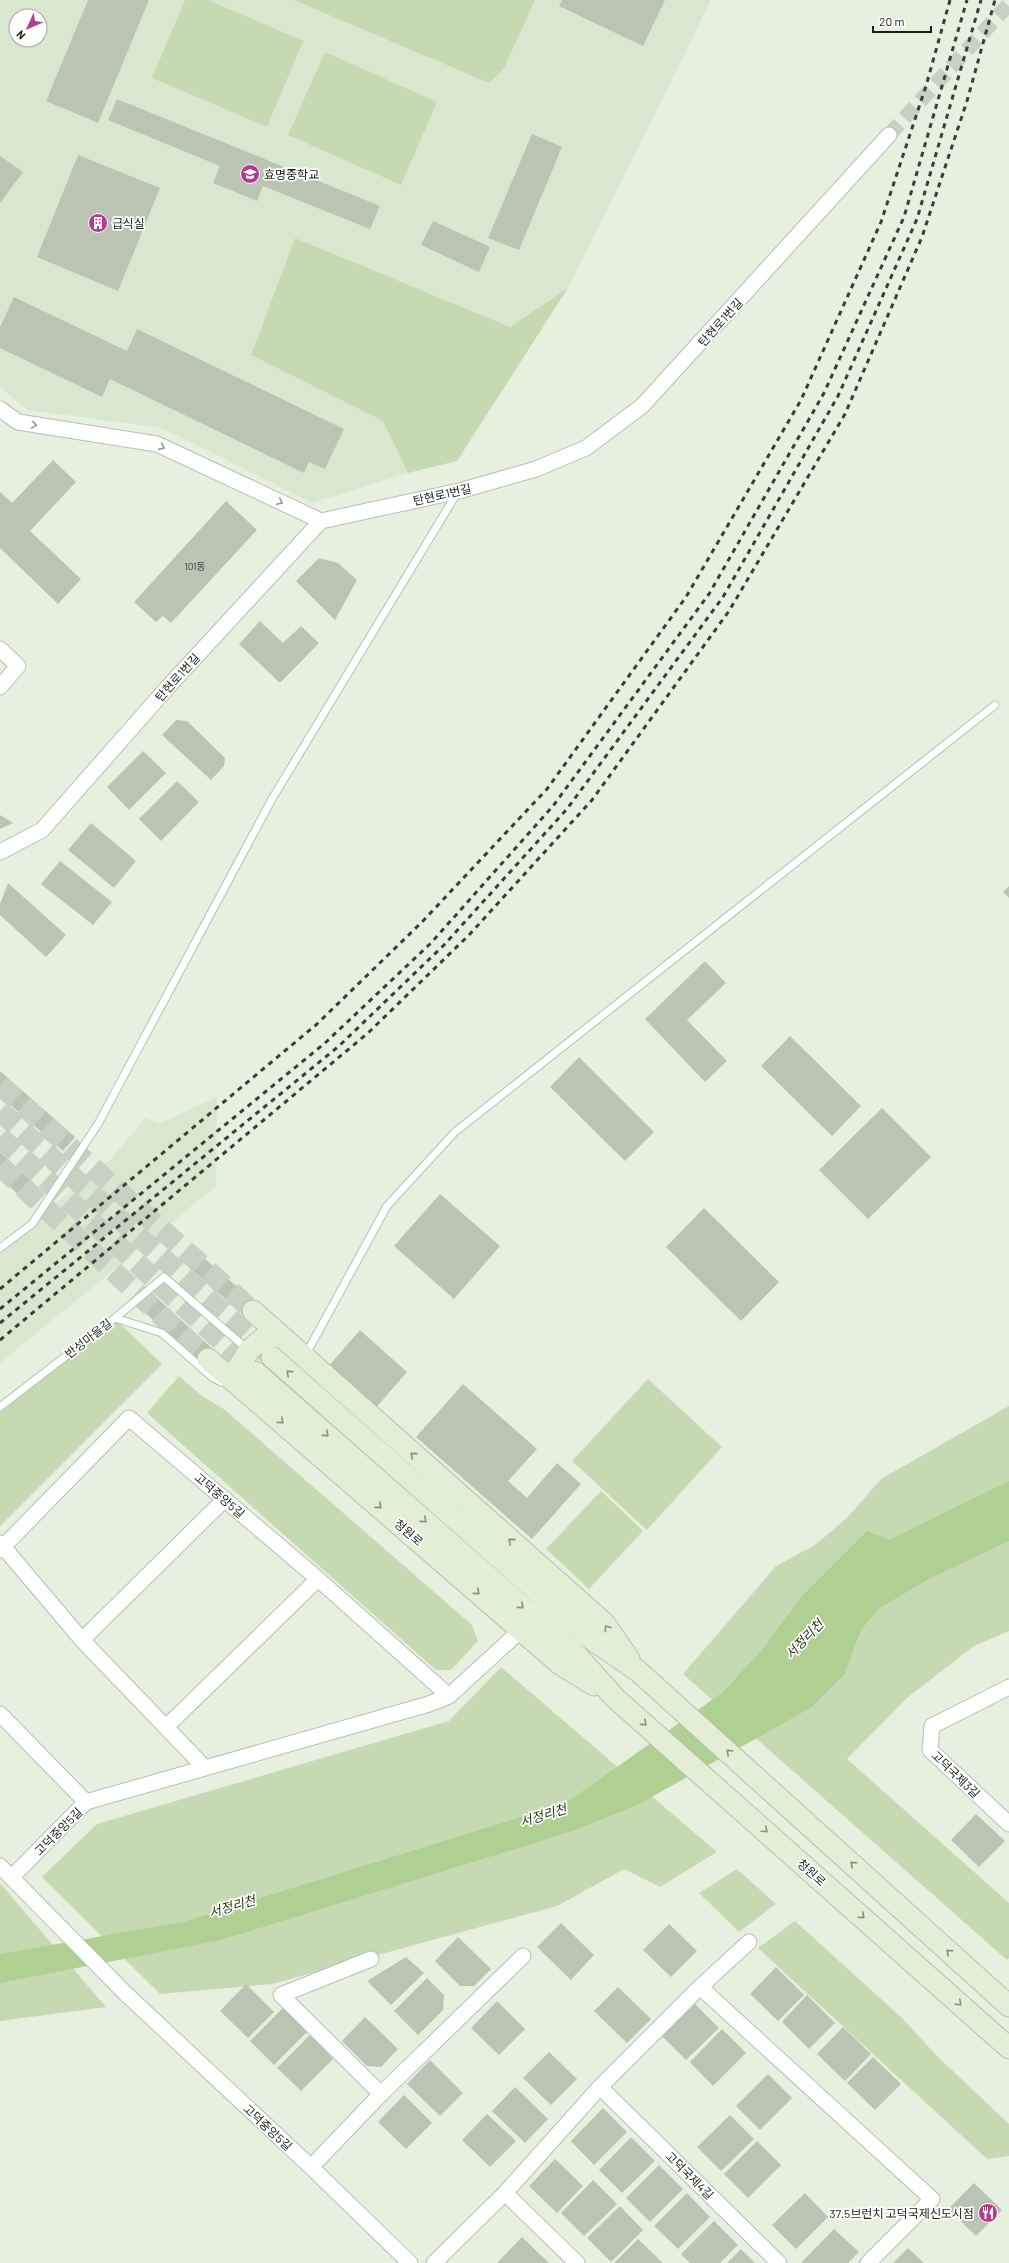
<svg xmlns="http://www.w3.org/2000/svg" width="1009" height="2263" viewBox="0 0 1009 2263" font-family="Barlow,'Noto Sans KR',sans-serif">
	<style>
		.built { fill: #dae7cf; fill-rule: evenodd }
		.green { fill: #c5dab2 }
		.water { fill: #afd090 }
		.building { fill: #bbc4b3 }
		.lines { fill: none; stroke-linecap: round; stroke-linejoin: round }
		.minor-tunnel { stroke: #c8d0c1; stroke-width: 15; stroke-dasharray: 15 8; stroke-linecap: butt }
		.secondary-tunnel { stroke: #c8d0c1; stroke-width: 21; stroke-dasharray: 21 10; stroke-linecap: butt }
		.service-casing { stroke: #b7c0b0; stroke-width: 9 }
		.minor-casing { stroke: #b7c0b0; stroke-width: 17 }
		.secondary-casing { stroke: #b7c0b0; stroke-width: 23 }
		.service { stroke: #fff; stroke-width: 7 }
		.minor { stroke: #fff; stroke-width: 15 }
		.secondary { stroke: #e2eed5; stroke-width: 21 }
		.rail { stroke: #3a3e36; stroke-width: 3; stroke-dasharray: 5 5; stroke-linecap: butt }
		.oneway { stroke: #989997 }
		.oneway2 { stroke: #889080 }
		.labels { text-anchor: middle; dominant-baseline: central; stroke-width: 3.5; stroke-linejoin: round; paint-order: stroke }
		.number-label { font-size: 10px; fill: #42473e }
		.poi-label { font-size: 12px; fill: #1a1d17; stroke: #fff; text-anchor: start }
		.street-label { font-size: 12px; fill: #1a1d17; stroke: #fff }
		.water-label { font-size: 13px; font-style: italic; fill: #24380a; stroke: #fff }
	</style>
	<rect width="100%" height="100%" fill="#e7f0df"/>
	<path class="built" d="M0,0H711L568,288L510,327L295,239L251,355L383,421L408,473L312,503L162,428L28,410L0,387ZM16,16H40V40H16Z
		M217,1097L216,1186L0,1363V1247L109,1161L145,1118L159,1124Z"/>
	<path class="green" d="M185,0H208L303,41L267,127L152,78Z
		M294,0H535L504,68L489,83Z
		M325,52L437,102L401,185L288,135Z
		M295,238L510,327L568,288L457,461L408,473L383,421L251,355Z
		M114,1318L162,1364L0,1526V1407Z
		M179,1376L201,1395L225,1410L472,1625L478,1641L451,1670H436L147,1413Z
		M648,1379L722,1447L647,1530L572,1461Z
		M1009,1406V1631L974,1646L907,1698L847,1759L1009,1903V1958L1007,1960L683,1674L776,1566L815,1545L847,1518L881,1479Z
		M601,1491L643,1531L589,1589L546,1549Z
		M501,1667L717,1852L660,1887L624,1869L557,1906L272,1984L160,1994L42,1877L97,1824L449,1721Z
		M737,1869L776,1904L739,1932L699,1893Z
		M0,1883L106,2007L0,2021Z
		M795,1921L902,2018L938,2057L1009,2124V2156L987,2159L758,1948Z"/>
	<path class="water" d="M1009,1481V1541L927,1580L878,1609L861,1630L844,1675L812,1707L639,1804L573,1831L221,1940L0,1983V1954L183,1922L566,1803L723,1692L762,1650L802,1596L867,1531L889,1540Z"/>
	<path class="building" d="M88,0H149L98,123L46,101Z
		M562,0H665L643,46L559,6Z
		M117,99L380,206L370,229L263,186L257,201L213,183L220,166L108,120Z
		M532,134L562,147L519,250L488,238Z
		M78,155L160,188L118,291L37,257Z
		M0,156L23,172L0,203Z
		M433,221L490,247L479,272L421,245Z
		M14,297L127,351L137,329L344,429L325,469L309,462L304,473L110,379L102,397L0,348V327Z
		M53,460L76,482L30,531L81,579L58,604L0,548V492L12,503Z
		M226,501L257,530L171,623L163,616L156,622L134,602Z
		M319,558L338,563L357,580L335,620L296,581Z
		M260,621L283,643L301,626L319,643L280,683L239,644Z
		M176,720L187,721L225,758L224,766L211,780L162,735Z
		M143,751L166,773L129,810L107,787Z
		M177,781L199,802L161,841L139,819Z
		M0,815L13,823L0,829Z
		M91,823L136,861L114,888L68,850Z
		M60,861L112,902L93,925L41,884Z
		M8,883L66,935L46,957L0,915V904Z
		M1009,886V898L1003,892Z
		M705,961L726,983L687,1020L727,1061L705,1082L645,1019Z
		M790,1036L861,1106L832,1136L761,1066Z
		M579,1057L654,1132L625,1161L550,1087Z
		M0,1071L75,1137L63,1151L0,1096Z
		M882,1108L931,1157L868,1219L819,1170Z
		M0,1152L34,1183L21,1197L0,1178Z
		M440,1194L500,1246L454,1299L394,1246Z
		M704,1208L779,1282L741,1321L666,1247Z
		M195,1250L258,1305L247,1318L184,1263Z
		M156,1297L216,1352L203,1366L143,1311Z
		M360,1330L407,1372L374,1410L327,1368Z
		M463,1384L537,1449L508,1481L527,1498L557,1463L581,1484L532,1539L416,1437Z
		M976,1814L1005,1841L979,1867L951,1840Z
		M561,1923L594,1955L571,1980L537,1947Z
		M669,1924L697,1951L671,1977L643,1950Z
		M458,1937L491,1969L474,1986H460L435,1961Z
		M406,1957L424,1973L391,2005L367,1981Z
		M776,1967L804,1995L778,2021L750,1994Z
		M427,1978L444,1995L443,2010L418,2035L394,2011Z
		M246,1984L274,2012L248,2038L220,2011Z
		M618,1987L651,2019L627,2043L594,2011Z
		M807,1995L835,2023L809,2049L782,2022Z
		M497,2001L525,2029L499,2055L471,2028Z
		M695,2004L719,2028L686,2060L662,2036Z
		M283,2008L307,2032L274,2065L250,2041Z
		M365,2017L398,2049L381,2067L367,2066L342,2041Z
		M843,2027L871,2054L845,2081L817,2054Z
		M722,2029L746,2053L713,2086L690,2062Z
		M310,2035L333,2059L301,2091L277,2068Z
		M549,2052L577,2079L551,2105L523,2078Z
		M873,2057L901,2084L875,2110L847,2083Z
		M430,2060L463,2093L440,2116L407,2084Z
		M768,2074L792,2098L760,2130L736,2106Z
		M515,2087L548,2119L525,2143L492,2111Z
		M404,2095L432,2123L406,2149L378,2122Z
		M603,2108L627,2132L594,2165L571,2141Z
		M487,2114L516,2141L490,2167L462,2140Z
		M730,2115L754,2139L721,2171L697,2147Z
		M631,2137L655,2161L622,2193L599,2170Z
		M757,2141L781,2165L748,2198L724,2174Z
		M555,2159L583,2186L557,2213L529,2186Z
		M659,2165L683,2189L650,2222L626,2198Z
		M593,2180L617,2204L584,2236L561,2213Z
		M974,2183L1002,2210L976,2236L948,2209Z
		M687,2193L710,2217L678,2249L654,2226Z
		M805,2193L828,2217L796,2249L772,2225Z
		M620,2206L643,2230L611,2262L587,2238Z
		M714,2221L738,2245L720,2263H690L681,2254Z
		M834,2229L859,2252L848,2263H803L802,2262Z
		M522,2237L549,2263H497Z
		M638,2239L663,2263H614Z
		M908,2248L924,2263H893Z
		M741,2249L755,2263H727Z"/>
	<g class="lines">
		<path class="minor-tunnel" d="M889,135L1009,4"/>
		<path class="secondary-tunnel" d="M0,1085L253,1311
			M0,1111L270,1355
			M0,1137L255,1372
			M0,1166L208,1359"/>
		<g class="service-casing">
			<path id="service" d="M0,1248L32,1224L98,1124L272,799L457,493
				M115,1318L164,1277L247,1349
				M305,1356L387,1206L455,1132L995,705
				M0,1407L115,1318L162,1333L212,1377L221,1382"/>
		</g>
		<g class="minor-casing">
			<path id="minor" d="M0,409L18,422L157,444L321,521
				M0,649L18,666L0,687
				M0,852L42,830L167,688L321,521L459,491L536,469L586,448L642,406L889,135
				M0,1543L82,1640L205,1768
				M0,1550L129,1418L318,1579L449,1696
				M82,1640L225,1499
				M1009,1687L932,1726L930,1750L1009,1824
				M0,1714L86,1802
				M166,1727L318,1579
				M0,1866L125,1993L311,2167L410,2263
				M11,1878L86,1802L429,1704L449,1696L521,1630
				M371,1959L281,1995L381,2094
				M700,1987L932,2199L868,2263
				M600,2087L779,2263
				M311,2167L381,2094L523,1956
				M505,2193L577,2263
				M434,2263L505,2193L600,2087L700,1987L749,1942"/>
		</g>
		<g class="secondary-casing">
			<path id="secondary" d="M253,1311L604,1623L629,1659
				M272,1357L590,1638L638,1671L1009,2006
				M208,1359L560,1664L594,1685
				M255,1372L573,1651L615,1698L1009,2048
				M238,1384L236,1371L249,1350L265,1337L281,1336"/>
		</g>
		<use href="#service" class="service"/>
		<use href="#minor" class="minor"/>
		<use href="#secondary" class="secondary"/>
		<path class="rail" d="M0,1289L317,1024L422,922L547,789L686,597L801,400L881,222L926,86L950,0
			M0,1309L325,1043L431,943L553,806L709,594L824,393L904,217L967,0
			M0,1323L339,1046L444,945L567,809L723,597L838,396L917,219L981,0
			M0,1340L368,1033L469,935L592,800L729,611L845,414L922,237L967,101L995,0"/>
	</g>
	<defs><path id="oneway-chevron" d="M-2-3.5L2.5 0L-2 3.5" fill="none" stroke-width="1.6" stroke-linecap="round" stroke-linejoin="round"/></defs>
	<g class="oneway">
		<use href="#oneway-chevron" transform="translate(34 425) rotate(9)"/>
		<use href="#oneway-chevron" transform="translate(162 447) rotate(24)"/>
		<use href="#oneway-chevron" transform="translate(280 502) rotate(25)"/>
	</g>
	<g class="oneway2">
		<use href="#oneway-chevron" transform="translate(289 1373) rotate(-139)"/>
		<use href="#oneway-chevron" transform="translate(281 1421) rotate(41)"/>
		<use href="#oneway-chevron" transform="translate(326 1434) rotate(41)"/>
		<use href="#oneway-chevron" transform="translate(413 1455) rotate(-139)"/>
		<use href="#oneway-chevron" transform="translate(379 1506) rotate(41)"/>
		<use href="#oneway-chevron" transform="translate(424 1520) rotate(41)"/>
		<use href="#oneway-chevron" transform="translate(511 1541) rotate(-139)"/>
		<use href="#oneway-chevron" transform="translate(477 1592) rotate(41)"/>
		<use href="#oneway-chevron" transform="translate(521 1606) rotate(41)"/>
		<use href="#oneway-chevron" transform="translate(607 1628) rotate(-127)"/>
		<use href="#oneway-chevron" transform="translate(644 1723) rotate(41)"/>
		<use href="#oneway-chevron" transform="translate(729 1752) rotate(-138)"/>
		<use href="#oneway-chevron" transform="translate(765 1830) rotate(42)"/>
		<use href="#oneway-chevron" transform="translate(853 1864) rotate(-138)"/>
		<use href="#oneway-chevron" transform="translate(862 1916) rotate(42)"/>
		<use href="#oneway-chevron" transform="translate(949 1952) rotate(-138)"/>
		<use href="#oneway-chevron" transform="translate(959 2003) rotate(42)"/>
	</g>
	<defs>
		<g id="school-disc" transform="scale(1)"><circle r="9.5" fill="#b33c92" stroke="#fff"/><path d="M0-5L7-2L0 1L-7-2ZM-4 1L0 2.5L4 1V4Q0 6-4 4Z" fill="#fff"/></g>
		<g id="building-disc" transform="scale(1)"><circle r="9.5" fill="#b33c92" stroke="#fff"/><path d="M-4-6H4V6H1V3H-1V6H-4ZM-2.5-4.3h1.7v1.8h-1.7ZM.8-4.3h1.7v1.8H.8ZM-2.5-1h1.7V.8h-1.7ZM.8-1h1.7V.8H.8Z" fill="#fff"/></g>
		<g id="restaurant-disc" transform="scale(1)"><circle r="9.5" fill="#b33c92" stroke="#fff"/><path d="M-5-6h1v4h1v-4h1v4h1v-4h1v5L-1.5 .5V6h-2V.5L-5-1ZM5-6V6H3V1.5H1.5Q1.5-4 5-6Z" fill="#fff"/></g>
	</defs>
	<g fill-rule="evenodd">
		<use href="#school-disc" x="250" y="174"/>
		<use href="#building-disc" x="98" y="223"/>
		<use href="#restaurant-disc" x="988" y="2213"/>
	</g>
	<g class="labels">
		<g class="number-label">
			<text x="195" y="566">101동</text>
		</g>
		<g class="poi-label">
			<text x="264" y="174">효명중학교</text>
			<text x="112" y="223">급식실</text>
			<text x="974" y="2213" text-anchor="end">37.5브런치 고덕국제신도시점</text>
		</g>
		<g class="street-label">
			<text transform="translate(720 322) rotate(-48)">탄현로1번길</text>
			<text transform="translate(442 494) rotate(-13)">탄현로1번길</text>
			<text transform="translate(177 677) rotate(-48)">탄현로1번길</text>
			<text transform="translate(88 1338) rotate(-38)">반성마을길</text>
			<text transform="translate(220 1495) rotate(41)">고덕중앙5길</text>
			<text transform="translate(409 1532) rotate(41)">청원로</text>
			<text transform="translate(956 1774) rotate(44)">고덕국제3길</text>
			<text transform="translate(58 1831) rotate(-45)">고덕중앙5길</text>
			<text transform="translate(812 1872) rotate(42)">청원로</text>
			<text transform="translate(268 2127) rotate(43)">고덕중앙5길</text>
			<text transform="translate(690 2175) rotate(45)">고덕국제4길</text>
		</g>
		<g class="water-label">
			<text transform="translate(804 1639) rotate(-46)">서정리천</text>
			<text transform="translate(543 1815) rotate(-17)">서정리천</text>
			<text transform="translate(232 1906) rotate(-16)">서정리천</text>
		</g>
	</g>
	<g transform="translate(28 28) rotate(225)"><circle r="19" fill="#ffffff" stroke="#a3a5a2"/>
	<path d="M0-3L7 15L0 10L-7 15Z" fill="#b33c92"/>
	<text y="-6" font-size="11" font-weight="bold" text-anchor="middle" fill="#1a1d17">N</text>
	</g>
	<path d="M873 26v6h58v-6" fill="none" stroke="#1a1d17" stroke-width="2"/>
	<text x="879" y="26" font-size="12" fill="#1a1d17" stroke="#ffffff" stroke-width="3" paint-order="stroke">20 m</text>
</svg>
